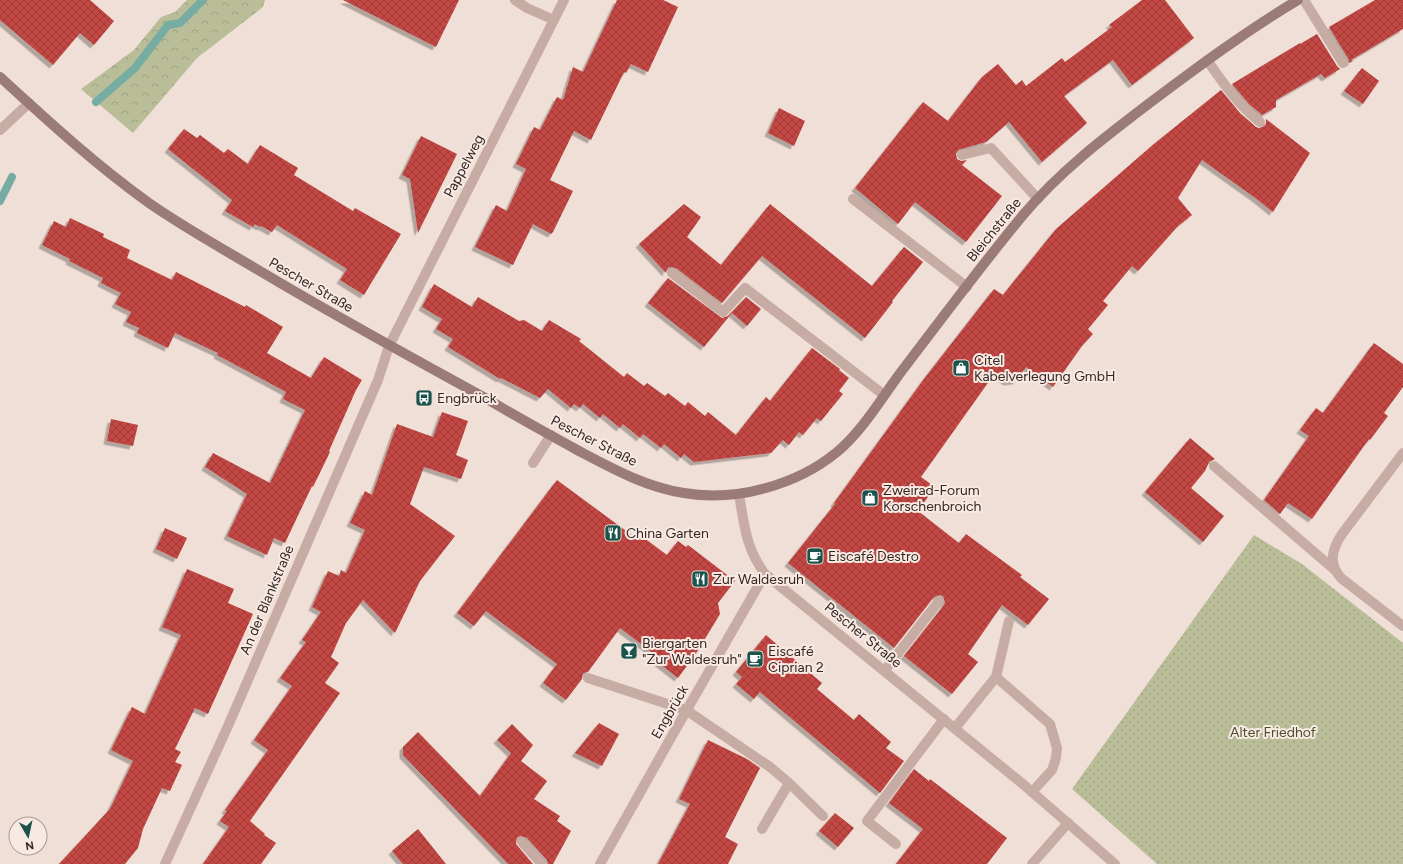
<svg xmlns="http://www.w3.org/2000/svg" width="1403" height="864" viewBox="0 0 1403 864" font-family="Figtree,sans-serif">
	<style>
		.green { fill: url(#green-dots) }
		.forest { fill: url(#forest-crowns) }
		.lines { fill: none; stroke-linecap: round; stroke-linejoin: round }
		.stream { stroke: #77aca3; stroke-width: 8 }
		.building { fill: url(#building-cross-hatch); filter: url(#shadow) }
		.lane { stroke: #c7aca4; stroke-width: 10 }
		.street { stroke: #c7aca4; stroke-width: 10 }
		.secondary { stroke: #9b7b76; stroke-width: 10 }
		.labels { text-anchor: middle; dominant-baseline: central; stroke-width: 4; stroke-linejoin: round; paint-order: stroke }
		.street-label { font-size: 14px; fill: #332725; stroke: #f8eae3 }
		.poi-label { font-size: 14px; fill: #332725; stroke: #f8eae3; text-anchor: start }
		.park-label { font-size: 14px; fill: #4b502a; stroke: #f8eae3 }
	</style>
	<defs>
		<pattern id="green-dots" width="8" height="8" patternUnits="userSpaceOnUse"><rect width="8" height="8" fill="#babe98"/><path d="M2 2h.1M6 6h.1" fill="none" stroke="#a0a383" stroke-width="1.8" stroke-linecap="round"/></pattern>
		<pattern id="forest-crowns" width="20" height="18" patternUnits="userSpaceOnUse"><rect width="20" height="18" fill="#babe98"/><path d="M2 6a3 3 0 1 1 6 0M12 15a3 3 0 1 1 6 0" fill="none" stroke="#a0a383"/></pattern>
		<pattern id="building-cross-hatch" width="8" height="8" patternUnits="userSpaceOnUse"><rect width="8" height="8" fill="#c34642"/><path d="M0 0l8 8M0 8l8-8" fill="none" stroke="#9f3a37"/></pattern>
		<filter id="shadow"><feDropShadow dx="-3.5" dy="3.5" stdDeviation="0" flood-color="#0004"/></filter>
	</defs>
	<rect width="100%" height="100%" fill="#f0dfd7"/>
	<path class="green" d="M1254,535L1302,564L1403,643V864H1157L1072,789Z"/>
	<path class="forest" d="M187,0H265L263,7L197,58L133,133L81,89L134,50L161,17L175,12Z"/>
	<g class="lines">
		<path class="stream" d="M96,102L135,68L168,25L180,23L203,0
			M0,201L12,177"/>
	</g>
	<path class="building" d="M0,0H90L114,21L94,45L80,33L53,65L0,20Z
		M343,0H459L436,47Z
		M617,0H663L678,7L648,72L631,64L626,73L624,72L591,140L574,131L550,180L573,191L553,232L551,234L533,224L513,265L475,247L496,205L507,211L526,169L516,164L534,127L540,130L557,97L563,100L573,67L583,72Z
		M1142,0H1165L1194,38L1132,85L1113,60L1064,96L1087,123L1042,162L1009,122L986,142L958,150L956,154L957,159L961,161L967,160L962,165L1002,196L966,242L915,202L898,224L855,188L923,102L948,121L982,77L998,64L1016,85L1022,80L1026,86L1062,58L1065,62L1112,27L1109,25Z
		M1375,0H1403V29L1351,60L1353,61L1349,63V60L1329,27Z
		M1317,34L1337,66L1340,69L1325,78L1321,74L1276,100V107L1262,115L1249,104L1232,84L1300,43V44Z
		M1362,68L1379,81L1363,104L1344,91Z
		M1221,90L1240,113L1256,127L1259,128L1265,126L1266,123V119L1310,153L1273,212L1254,197L1202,160L1178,198L1192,215L1178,226L1138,271L1132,266L1103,301L1108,305L1088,329L1093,334L1082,346L1053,387L1026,367L1016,381L1007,382L995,373L921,477L935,487L918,511L959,543L966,534L1022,575L1020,577L1049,599L1028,625L1002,605L968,654L978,662L952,694L904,656L944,605L945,602L943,596L940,595L934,597L894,648L788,563L835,504L834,503L924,379L994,289L1003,295L1056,229L1155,143Z
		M779,108L805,121L794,146L768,133Z
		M184,129L197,138L200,135L224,153L228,149L248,164L260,145L298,168L294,175L353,211L355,208L401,234L364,295L340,280L347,269L277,225L272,232L261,226L260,227L255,224L253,227L225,211L232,200L168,149Z
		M421,136L457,154L418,233L410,179L402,175Z
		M684,204L701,217L687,237L721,265L770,204L872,286L904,247L923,262L892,301L893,302L865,338L762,256L722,303L676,268L669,267L667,269L666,273L639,244Z
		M70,218L104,234L103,237L130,250L127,258L172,280L176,272L245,307L246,305L283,327L267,353L311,378L324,357L362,380L356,390L329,451L330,452L313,487L312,486L285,543L274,538L267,555L227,536L247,494L205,467L213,453L270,483L305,410L283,399L286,392L217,355L218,353L175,333L168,348L137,333L139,328L126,322L131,312L115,304L121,293L101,283L103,278L69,261L70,259L42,245L54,221L66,227Z
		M668,278L722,318L728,316L746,297L761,309L747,326L732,313L704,347L648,303Z
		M434,284L472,307L478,297L519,321L524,320L542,331L549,320L581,339L579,341L624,377L627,373L644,386L647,383L665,396L668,393L685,406L688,402L705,416L708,412L736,435L766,397L770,401L812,348L840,369L839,370L849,378L839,391L843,394L821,421L817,418L803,435L799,432L789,445L783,440L771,453L694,462L684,454L681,458L664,444L661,448L643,434L640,438L623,424L620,428L603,414L600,418L583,404L580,408L574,404L571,408L548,389L540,398L501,378L500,379L448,347L453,339L436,329L442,319L422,307Z
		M1374,343L1403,364V387L1384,413L1388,416L1370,440L1369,439L1312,519L1288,503L1280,514L1264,500L1309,436L1300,430L1316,408L1323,413Z
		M442,412L468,421L456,455L468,460L461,479L424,467L410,504L455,536L420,581L395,633L363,600L346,623L331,657L339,663L325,683L340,693L250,821L265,834L264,835L276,843L261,864H203L229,827L220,821L227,811L225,810L268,750L254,740L292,686L280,678L306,642L302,640L321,612L312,607L328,571L339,576L341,570L346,573L365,530L350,523L365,491L372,495L397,424L433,437Z
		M111,419L138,425L133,446L107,441Z
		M1190,438L1215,459L1209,462L1205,471L1191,488L1224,516L1203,542L1145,492Z
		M557,480L633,536L636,532L667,555L678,541L686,547L688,545L735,581L718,603L720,614L711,629L697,652L678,678L651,657L653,653L620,628L588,672L583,673L582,679L566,700L543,683L557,664L486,611L474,626L457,613Z
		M165,528L187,538L177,559L156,549Z
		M187,569L234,589L228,603L253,614L208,714L195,708L175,749L181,752L175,762L182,765L170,791L162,788L143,829L138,848L125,864H59L110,809L133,761L111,750L132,707L145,714L181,635L162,627Z
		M766,635L822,683L817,689L854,720L859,714L891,742L886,748L904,761L880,793L760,692L754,699L736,684L742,677L736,672Z
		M599,723L619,734L602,766L575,753Z
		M512,724L533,745L521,761L547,781L534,799L560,816L557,821L571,831L553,864H548L547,860L527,838L521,836L517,837L516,844L533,864H508L403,755V747L418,732L480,796L511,753L513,755L497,740Z
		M708,740L747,759L760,768L725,837L738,844L728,864H658L690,804L679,799Z
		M914,769L929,781L930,779L1007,838L987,864H896L923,829L889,803Z
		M835,813L854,828L838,847L819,831Z
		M418,829L446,864H403L392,851Z"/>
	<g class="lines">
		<path class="lane" d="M515,0L527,8L554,20
			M1304,0L1343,63
			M1207,60C1223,83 1238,105 1260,122
			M0,130L29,103
			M962,155L991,148L1038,199
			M853,199L967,287
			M672,273L723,312L745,288L884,395
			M533,463L551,435
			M1214,466L1336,571
			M885,670L939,601
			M996,677L1009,621
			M588,678L686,710L770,767L789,783L823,816
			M955,728L996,677L1050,724L1057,748L1056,758L1052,770L1032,792
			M762,829L789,783
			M522,842L542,864
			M896,844L867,821L944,719
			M1032,864L1068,823"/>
		<path class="street" d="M1403,453L1342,534C1332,549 1328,563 1341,578L1403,626
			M739,494C744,524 746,549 765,574L1024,785L1115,864
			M165,864L228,726L378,380L389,346L564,0
			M600,864L673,734L765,574"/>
		<path class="secondary" d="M0,77C48,121 96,165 149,203C185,228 223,249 260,271C335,316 411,357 487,399C517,417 548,434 579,451C613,469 646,487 684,493C736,502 797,485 837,452C861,432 880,401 898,376C939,322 980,267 1023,215C1060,171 1105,137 1151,102C1199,66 1246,31 1298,0"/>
	</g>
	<defs>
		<g id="shop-square" transform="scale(0.9)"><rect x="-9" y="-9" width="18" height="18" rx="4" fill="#1c534b" stroke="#f8eae3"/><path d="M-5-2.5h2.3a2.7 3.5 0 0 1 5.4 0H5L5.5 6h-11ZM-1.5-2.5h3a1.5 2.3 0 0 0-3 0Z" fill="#fff"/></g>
		<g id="bus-square" transform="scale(0.9)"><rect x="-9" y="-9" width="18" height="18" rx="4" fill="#1c534b" stroke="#f8eae3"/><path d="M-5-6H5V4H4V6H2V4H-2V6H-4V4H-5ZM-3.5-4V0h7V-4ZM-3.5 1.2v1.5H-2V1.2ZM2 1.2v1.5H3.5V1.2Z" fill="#fff"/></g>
		<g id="restaurant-square" transform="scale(0.9)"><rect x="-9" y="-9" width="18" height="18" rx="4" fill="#1c534b" stroke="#f8eae3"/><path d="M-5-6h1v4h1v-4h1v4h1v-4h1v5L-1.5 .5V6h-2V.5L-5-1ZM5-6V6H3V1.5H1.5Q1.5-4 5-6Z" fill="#fff"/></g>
		<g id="cafe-square" transform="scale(0.9)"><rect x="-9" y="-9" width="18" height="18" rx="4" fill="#1c534b" stroke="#f8eae3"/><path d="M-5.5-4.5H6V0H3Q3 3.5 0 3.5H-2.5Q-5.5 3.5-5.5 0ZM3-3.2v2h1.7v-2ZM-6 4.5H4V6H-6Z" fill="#fff"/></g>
		<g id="bar-square" transform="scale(0.9)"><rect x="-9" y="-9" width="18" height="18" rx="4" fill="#1c534b" stroke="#f8eae3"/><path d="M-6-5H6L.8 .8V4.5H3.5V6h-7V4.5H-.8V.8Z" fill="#fff"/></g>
	</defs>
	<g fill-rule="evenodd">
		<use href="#shop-square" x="961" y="368"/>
		<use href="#bus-square" x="424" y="398"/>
		<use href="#shop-square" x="870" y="498"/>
		<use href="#restaurant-square" x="613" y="533"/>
		<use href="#cafe-square" x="815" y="556"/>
		<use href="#restaurant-square" x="700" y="579"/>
		<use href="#bar-square" x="629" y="651"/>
		<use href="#cafe-square" x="755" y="659"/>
	</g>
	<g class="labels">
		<g class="street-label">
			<text transform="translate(464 166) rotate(-62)">Pappelweg</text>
			<text transform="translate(994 230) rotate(-51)">Bleichstraße</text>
			<text transform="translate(311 285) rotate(30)">Pescher Straße</text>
			<text transform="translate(594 441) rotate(27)">Pescher Straße</text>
			<text transform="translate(267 600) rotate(-67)">An der Blankstraße</text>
			<text transform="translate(863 635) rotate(39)">Pescher Straße</text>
			<text transform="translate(670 712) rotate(-60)">Engbrück</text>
		</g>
		<g class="poi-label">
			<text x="974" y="360">Citel<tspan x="974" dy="16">Kabelverlegung GmbH</tspan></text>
			<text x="437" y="398">Engbrück</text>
			<text x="883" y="490">Zweirad-Forum<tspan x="883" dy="16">Korschenbroich</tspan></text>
			<text x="626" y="533">China Garten</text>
			<text x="828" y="556">Eiscafé Destro</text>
			<text x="713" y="579">Zur Waldesruh</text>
			<text x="642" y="643">Biergarten<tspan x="642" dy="16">"Zur Waldesruh"</tspan></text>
			<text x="768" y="651">Eiscafé<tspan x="768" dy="16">Ciprian 2</tspan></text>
		</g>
		<g class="park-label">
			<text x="1273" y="732">Alter Friedhof</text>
		</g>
	</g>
	<g transform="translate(28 836) rotate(171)"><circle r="19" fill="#f8eae3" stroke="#a99c97"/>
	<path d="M0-3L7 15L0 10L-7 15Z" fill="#1c534b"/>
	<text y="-6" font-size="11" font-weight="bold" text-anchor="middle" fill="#332725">N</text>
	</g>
</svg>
